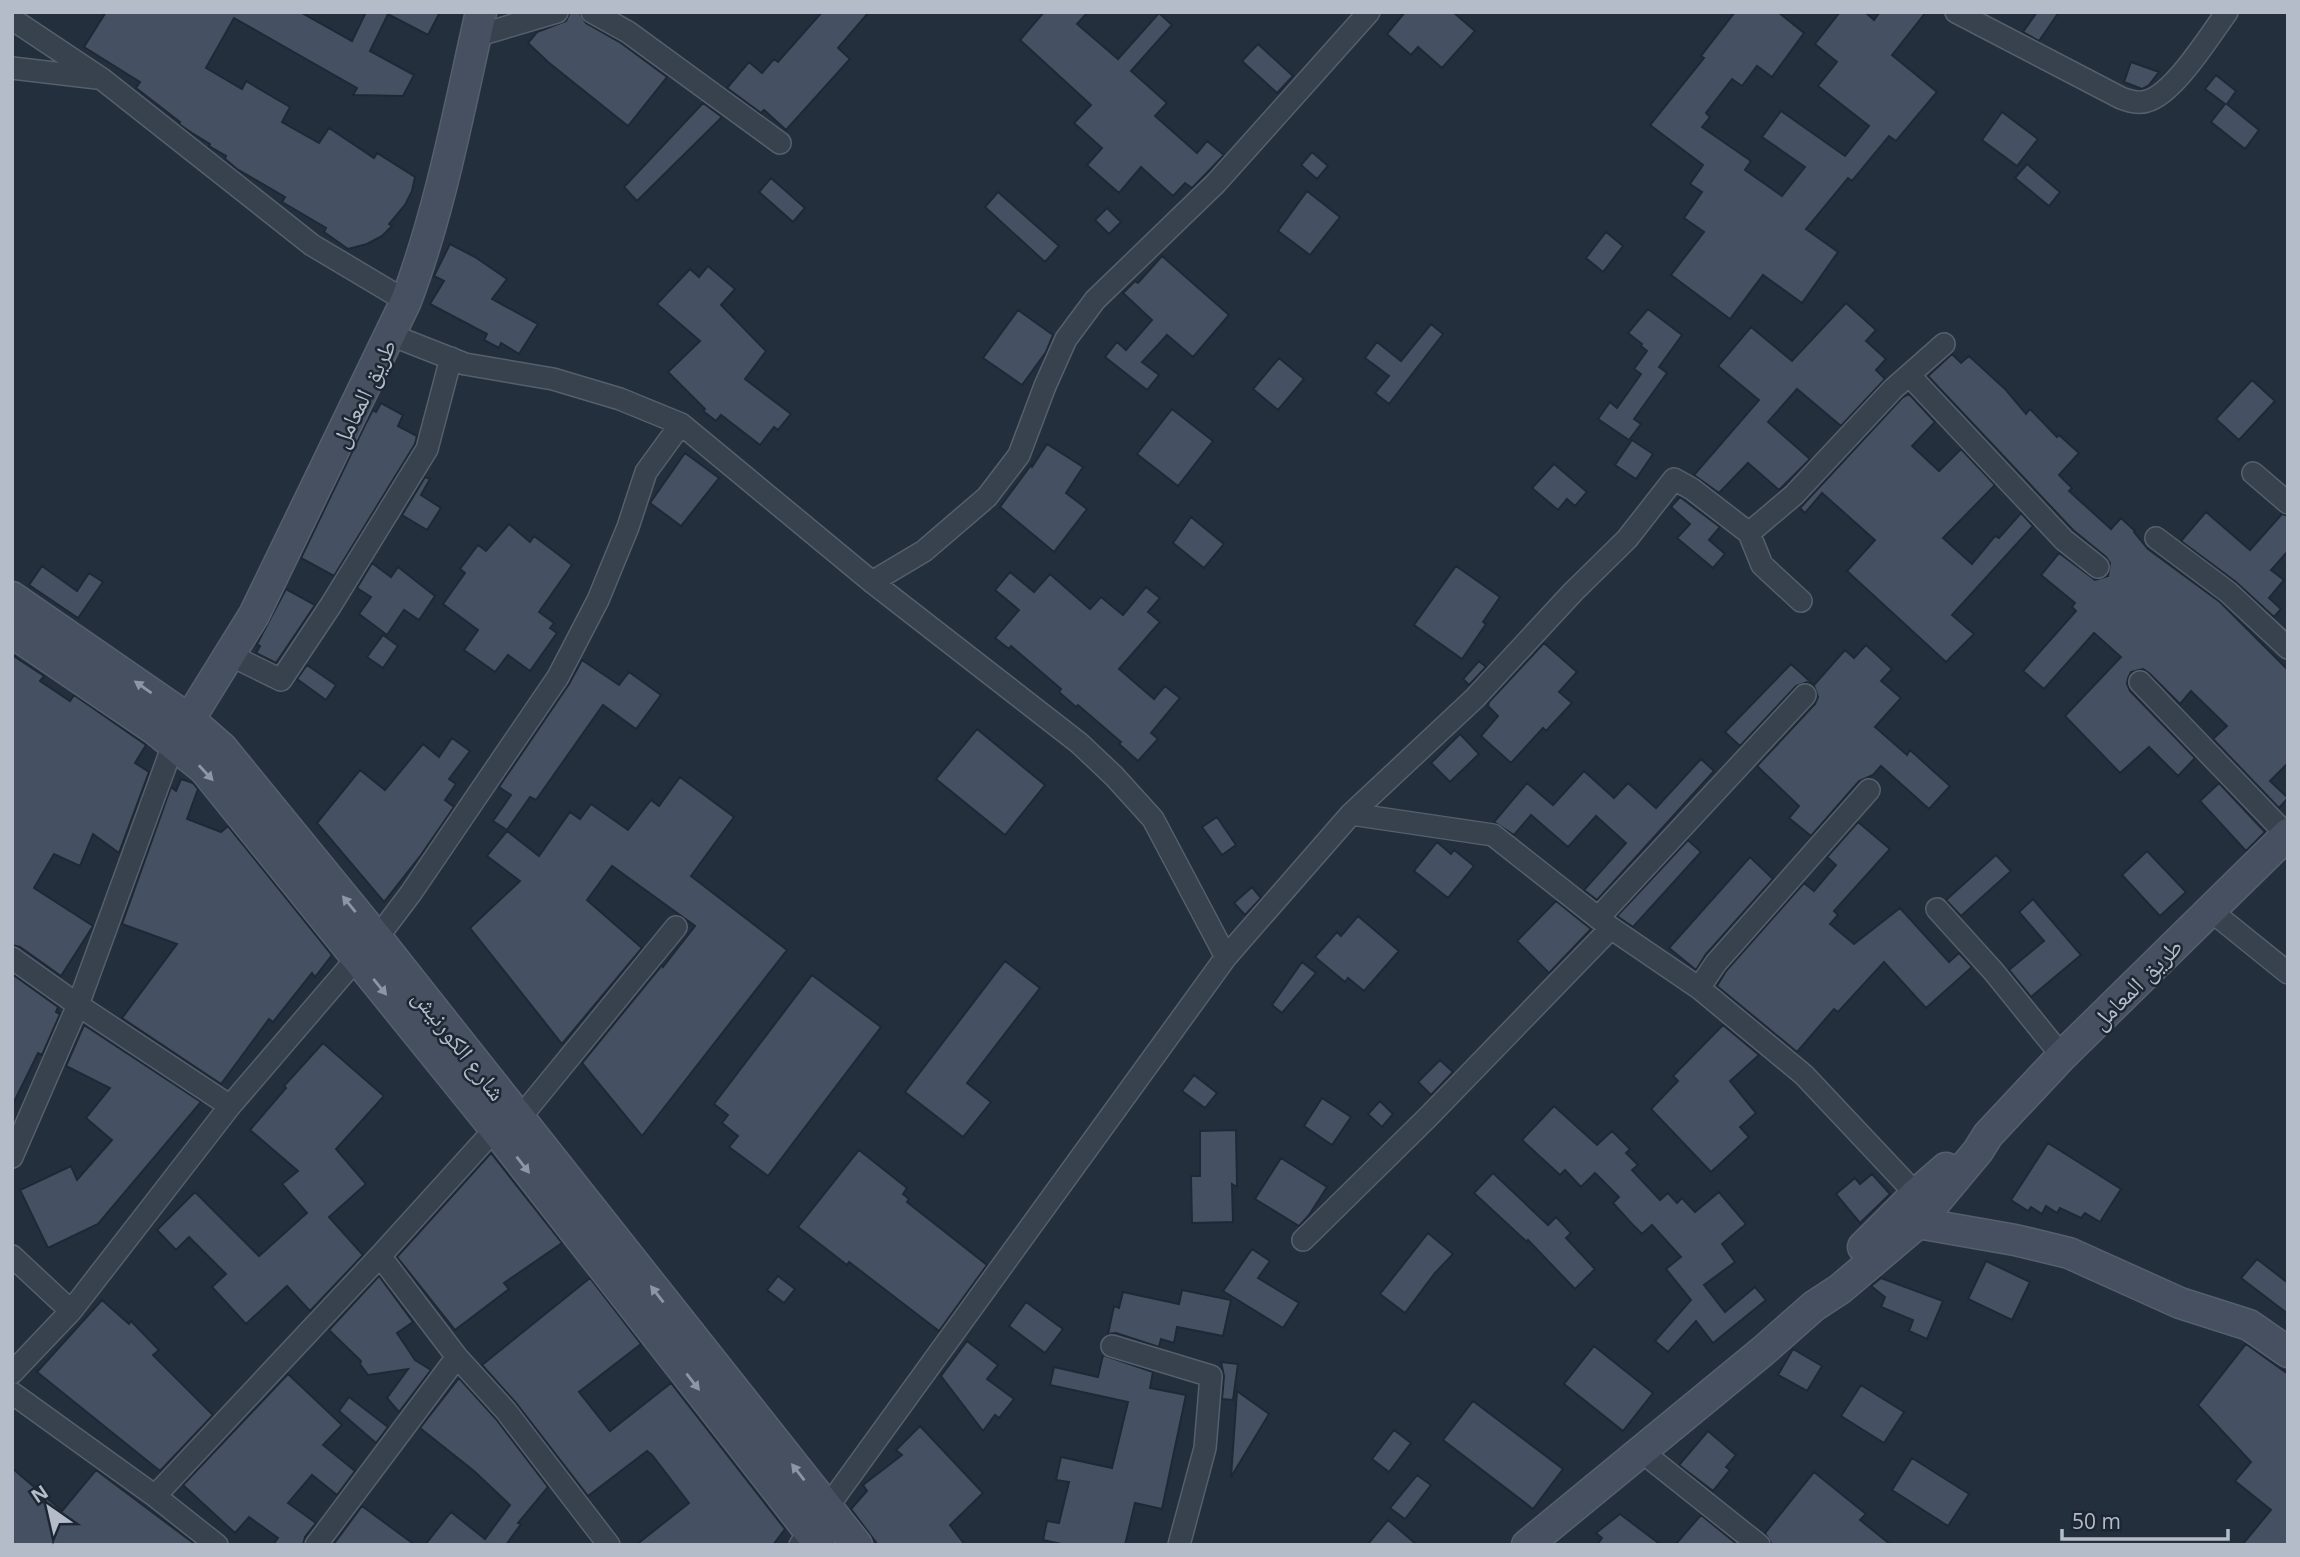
<svg xmlns="http://www.w3.org/2000/svg" width="2300" height="1557" viewBox="0 0 2300 1557" font-family="'Open Sans','Noto Naskh Arabic',sans-serif">
	<style>
		.building { fill: #455162; stroke: #1f2835; stroke-width: 2 }
		.lines { fill: none; stroke-linecap: round; stroke-linejoin: round }
		.street-casing { stroke: #565f6c; stroke-width: 24 }
		.secondary-casing { stroke: #565f6c; stroke-width: 33 }
		.street { stroke: #38414e; stroke-width: 21 }
		.secondary { stroke: #465061; stroke-width: 30 }
		.oneway { fill: #8e96a5 }
		.labels { text-anchor: middle; dominant-baseline: central; stroke-width: 5; stroke-linejoin: round; paint-order: stroke }
		.street-label { font-size: 24px; fill: #b4bcc9; stroke: #1d2633 }
	</style>
	<rect width="100%" height="100%" fill="#242f3e"/>
	<path class="building" d="M106,12H300L352,41L366,12H440L428,35L388,14L370,51L414,75L403,96L353,95L357,88L234,18L206,68L242,89L246,81L290,107L282,122L319,143L329,128L374,158L377,153L415,177L412,191L405,205L389,224L392,226L382,236L367,244L348,249L324,232L326,228L282,202L285,197L237,169L225,159L226,156L209,146L210,144L192,133L179,124L180,122L136,88L140,82L84,47Z
		M570,12H579L586,23L621,43L667,77L628,126L548,62L528,43L537,32L566,21Z
		M822,12H869L838,48L850,59L786,130L764,110L761,113L727,88L749,62L762,73L774,59L778,62Z
		M1044,12H1088L1077,24L1118,59L1159,13L1172,25L1131,71L1167,103L1155,116L1197,153L1207,141L1224,155L1192,188L1185,183L1173,196L1141,167L1119,193L1087,165L1102,148L1074,123L1091,105L1020,40Z
		M1405,12H1453L1475,31L1442,68L1418,47L1411,55L1387,34Z
		M1735,12H1778L1804,33L1772,77L1757,66L1742,86L1732,79L1706,113L1710,117L1702,127L1751,161L1745,170L1782,196L1805,167L1762,137L1781,111L1845,156L1869,126L1818,86L1837,62L1815,44L1840,12H1865L1874,20L1880,12H1926L1892,55L1937,92L1896,141L1889,136L1852,181L1848,178L1806,229L1838,252L1802,303L1763,275L1730,319L1671,275L1704,232L1684,218L1702,192L1690,184L1703,165L1650,125L1704,58L1701,56Z
		M2037,12H2059L2039,41L2023,32Z
		M1258,44L1293,76L1277,93L1242,61Z
		M2131,62L2159,72L2149,85L2142,89L2124,82Z
		M2216,75L2236,91L2227,104L2259,130L2245,149L2211,122L2225,104L2205,89Z
		M703,103L722,117L637,201L624,187Z
		M2002,112L2038,139L2017,166L1982,140Z
		M1312,152L1328,166L1317,179L1301,165Z
		M2027,164L2060,192L2049,206L2015,178Z
		M771,178L805,208L793,222L759,192Z
		M1307,191L1340,217L1310,255L1278,231Z
		M998,192L1059,246L1045,262L985,207Z
		M1107,208L1121,222L1109,234L1095,220Z
		M1606,232L1623,246L1603,272L1586,258Z
		M450,244L475,257L507,279L492,299L538,324L519,354L501,343L499,348L484,340L487,334L430,304L444,281L434,276Z
		M1162,256L1229,315L1193,357L1167,335L1142,362L1159,375L1147,390L1105,357L1117,342L1126,350L1152,320L1123,293L1135,281L1138,283Z
		M708,266L735,289L721,305L766,351L745,379L791,414L778,430L774,427L760,445L721,415L716,421L703,411L705,409L668,372L700,341L657,304L690,269L699,277Z
		M1846,303L1876,330L1866,341L1886,359L1876,370L1885,379L1841,426L1797,389L1768,422L1810,459L1779,490L1748,463L1719,493L1694,475L1759,400L1718,366L1751,327L1792,361Z
		M1648,309L1682,335L1659,367L1667,373L1634,419L1641,424L1629,440L1598,419L1610,402L1617,408L1641,374L1634,369L1647,351L1641,346L1642,344L1628,333Z
		M1018,310L1053,335L1046,352L1022,385L983,358Z
		M1431,324L1443,334L1389,404L1375,393L1389,376L1365,358L1377,342L1401,361Z
		M1952,354L1961,363L1969,356L2006,390L2026,414L2030,409L2057,437L2059,435L2079,453L2059,475L2072,488L2069,491L2111,529L2121,518L2135,531L2134,532L2148,549L2220,602L2288,670V763L2270,781L2288,798L2279,808L2213,739L2227,726L2191,691L2180,704L2149,673L2143,669L2131,672L2128,678L2127,684L2130,691L2195,758L2178,776L2149,747L2120,773L2065,716L2121,657L2094,633L2044,689L2023,671L2076,611L2072,607L2075,603L2041,575L2059,553L2095,580L2108,576L2110,563L2106,557L2073,530L1928,376Z
		M1279,358L1304,379L1278,410L1253,389Z
		M2252,380L2275,401L2239,440L2216,419Z
		M1909,394L1935,422L1912,446L1939,471L1961,449L1995,485L1943,538L1972,564L1995,536L1999,538L2021,513L2033,526L1952,615L1974,634L1946,662L1847,571L1875,540L1822,493L1805,513L1800,508L1902,398Z
		M381,403L403,415L398,426L417,436L415,444L334,576L301,558L366,423L373,410L376,412Z
		M1172,409L1213,441L1178,486L1137,454Z
		M1632,440L1653,454L1636,479L1615,465Z
		M1047,444L1083,467L1066,493L1087,509L1054,552L1000,507L1031,465L1032,467Z
		M685,453L719,478L681,526L650,503Z
		M1554,464L1587,492L1575,506L1567,499L1558,510L1532,488Z
		M425,477L430,479L421,495L441,508L427,530L402,515Z
		M1680,497L1720,527L1709,540L1725,554L1713,568L1677,538L1690,524L1671,507Z
		M2206,512L2250,550L2282,514L2288,516V551L2271,570L2284,580L2269,598L2281,609L2274,617L2236,582L2181,541Z
		M1191,517L1224,544L1204,568L1173,543Z
		M509,524L530,542L534,536L572,565L539,612L554,623L550,628L557,633L530,671L508,655L495,672L464,650L478,630L443,604L465,573L460,569L478,545L486,551Z
		M372,563L391,577L398,567L435,596L419,620L404,610L387,635L359,614L371,597L357,588Z
		M42,566L77,591L89,573L103,582L78,618L29,585Z
		M1456,566L1500,597L1483,622L1486,624L1462,659L1414,625Z
		M1010,572L1034,592L1050,574L1090,609L1101,597L1123,615L1146,587L1160,598L1148,612L1160,622L1119,669L1154,699L1165,686L1180,698L1151,733L1158,739L1138,761L1119,744L1121,742L1078,705L1076,707L1059,692L1061,689L1011,646L1009,649L995,638L1019,610L995,590Z
		M286,589L315,605L276,663L256,653L260,646L257,644Z
		M383,635L398,646L383,668L367,657Z
		M1544,643L1577,672L1559,692L1572,703L1546,731L1543,728L1511,763L1481,736L1498,716L1488,706L1489,702Z
		M1866,645L1892,669L1881,681L1901,698L1875,727L1907,755L1910,750L1950,786L1929,809L1881,766L1873,775L1859,781L1811,836L1789,818L1799,806L1757,766L1815,704L1818,697L1814,686L1807,682L1796,686L1740,746L1725,732L1791,664L1814,685L1845,650L1854,658Z
		M12,655L44,676L40,681L70,701L74,695L146,745L135,763L149,772L119,853L93,834L80,866L54,854L34,888L93,926L61,976L20,947L12,945Z
		M582,660L619,685L629,672L661,695L636,729L603,705L536,800L530,797L507,830L493,821L511,795L499,787L569,684Z
		M1479,661L1486,667L1469,685L1463,679Z
		M307,665L336,685L326,700L297,679Z
		M977,729L1045,785L1005,835L936,779Z
		M1460,734L1479,754L1450,782L1431,763Z
		M452,738L470,751L449,779L456,784L445,800L454,807L421,855L384,902L317,823L360,770L385,790L423,744L439,757Z
		M1701,759L1714,771L1597,900L1584,890L1626,843L1596,816L1568,847L1531,815L1514,835L1494,822L1527,783L1553,805L1584,771L1614,798L1628,783L1656,808Z
		M680,777L734,817L691,876L787,950L642,1136L582,1063L662,965L663,967L695,926L612,866L587,900L642,948L562,1044L470,928L520,881L487,856L507,831L539,856L570,812L580,819L591,804L628,830L651,800L659,806Z
		M181,779L193,783L198,789L187,819L221,832L228,826L332,955L315,977L312,973L273,1022L269,1019L221,1084L122,1018L177,944L122,924L171,787L176,791Z
		M2219,783L2265,832L2246,851L2200,801Z
		M1217,817L1236,845L1222,855L1202,827Z
		M1858,822L1890,849L1834,911L1838,915L1830,924L1854,944L1900,908L1949,962L1959,953L1972,967L1926,1008L1884,962L1838,1012L1834,1009L1797,1052L1717,986L1726,971L1804,883L1814,891L1836,865L1827,857Z
		M1688,840L1701,852L1633,927L1617,916Z
		M1437,842L1451,854L1454,850L1474,866L1448,898L1414,871Z
		M2147,851L2186,892L2160,916L2122,875Z
		M1996,855L2011,871L1961,916L1946,900Z
		M1750,857L1773,879L1706,954L1696,970L1669,948Z
		M1252,887L1261,898L1245,915L1234,903Z
		M2033,899L2081,955L2031,997L2009,970L2044,941L2019,912Z
		M1556,901L1591,929L1549,973L1517,941Z
		M1358,916L1399,951L1364,991L1348,978L1345,982L1315,957L1337,932L1341,936Z
		M1005,961L1040,988L967,1083L991,1102L963,1137L905,1092Z
		M1302,962L1316,973L1282,1013L1272,1005Z
		M12,974L58,1007L56,1012L60,1014L42,1055L38,1053L12,1106Z
		M812,975L881,1027L768,1176L729,1147L738,1136L722,1123L728,1115L714,1104Z
		M84,1025L201,1102L98,1224L48,1248L20,1190L71,1166L77,1180L112,1140L86,1118L110,1088L66,1066Z
		M1723,1025L1759,1055L1730,1081L1756,1113L1740,1127L1749,1137L1711,1172L1651,1109L1678,1081L1673,1076Z
		M323,1043L384,1096L336,1149L366,1184L329,1217L363,1255L310,1311L287,1286L246,1324L212,1287L226,1274L189,1237L176,1250L157,1230L195,1192L259,1256L307,1213L282,1184L298,1171L250,1130L286,1088L284,1086Z
		M1440,1060L1453,1072L1431,1095L1418,1082Z
		M1194,1075L1217,1093L1205,1108L1182,1091Z
		M1322,1098L1351,1117L1332,1145L1304,1126Z
		M1380,1101L1393,1114L1382,1127L1368,1114Z
		M1554,1106L1597,1145L1612,1131L1630,1149L1626,1153L1638,1165L1632,1170L1660,1200L1668,1193L1677,1203L1682,1198L1695,1212L1719,1192L1746,1224L1722,1244L1735,1262L1704,1285L1725,1312L1755,1287L1766,1300L1713,1343L1696,1321L1668,1352L1655,1341L1691,1300L1666,1269L1681,1257L1652,1225L1642,1234L1632,1224L1613,1203L1619,1197L1595,1173L1581,1187L1565,1170L1560,1175L1522,1140Z
		M1236,1130L1237,1187L1232,1184L1233,1222L1192,1223L1191,1176H1200V1131Z
		M2048,1143L2121,1189L2100,1222L2085,1213L2081,1218L2060,1208L2057,1213L2046,1206L2042,1214L2031,1207L2028,1211L2011,1200Z
		M859,1150L907,1188L903,1194L909,1199L907,1202L987,1265L939,1331L849,1262L847,1265L798,1227Z
		M491,1153L562,1243L504,1283L509,1289L455,1330L397,1257Z
		M1281,1158L1327,1187L1309,1215L1299,1226L1255,1199Z
		M1493,1173L1548,1225L1556,1217L1571,1233L1566,1238L1595,1269L1575,1289L1528,1240L1527,1242L1474,1193Z
		M1872,1174L1890,1194L1860,1223L1836,1194L1855,1178L1860,1184Z
		M1428,1233L1453,1254L1435,1273L1405,1313L1380,1294Z
		M1252,1249L1270,1261L1258,1278L1299,1303L1283,1328L1223,1291Z
		M2257,1259L2288,1283V1314L2241,1278Z
		M1986,1261L2030,1282L2012,1320L1968,1299Z
		M379,1276L413,1322L397,1333L415,1360L431,1370L399,1412L387,1398L408,1369L368,1375L360,1364L361,1361L329,1330Z
		M778,1276L795,1289L784,1303L767,1290Z
		M590,1278L641,1344L579,1392L610,1431L671,1383L785,1529L773,1545H636L689,1503L652,1455L647,1451L588,1496L516,1403L482,1365Z
		M1881,1278L1943,1301L1927,1339L1909,1331L1913,1320L1881,1307L1885,1297L1871,1286Z
		M1182,1290L1231,1300L1223,1336L1177,1327L1174,1343L1161,1339L1159,1347L1116,1333L1108,1334L1114,1306L1119,1308L1123,1292L1179,1304Z
		M102,1300L129,1324L131,1321L159,1350L153,1355L213,1415L160,1471L37,1372Z
		M1026,1302L1063,1329L1045,1353L1009,1326Z
		M967,1341L998,1365L987,1379L1014,1399L999,1418L995,1415L983,1431L941,1376Z
		M2246,1344L2288,1374V1545H2242L2271,1510L2235,1481L2251,1462L2198,1405Z
		M1594,1346L1653,1393L1623,1431L1564,1384Z
		M1793,1349L1822,1366L1807,1391L1778,1375Z
		M1103,1355L1153,1372L1150,1388L1186,1395L1162,1509L1135,1503L1125,1545H1066L1043,1540L1047,1521L1059,1523L1069,1482L1056,1480L1061,1457L1112,1468L1128,1402L1050,1385L1054,1367L1098,1377Z
		M1221,1362L1238,1364L1233,1400L1222,1399L1224,1376Z
		M288,1374L342,1425L323,1445L355,1471L337,1495L312,1475L288,1503L316,1523L305,1537L303,1545H273L278,1538L249,1517L235,1533L183,1485Z
		M459,1378L496,1419L548,1487L518,1523L521,1524L506,1545H425L451,1512L485,1539L510,1505L474,1471L420,1428Z
		M1861,1385L1904,1412L1884,1443L1841,1416Z
		M1237,1391L1269,1414L1231,1477Z
		M349,1397L388,1427L376,1443L339,1411Z
		M1473,1401L1563,1469L1533,1509L1443,1440Z
		M920,1426L983,1493L950,1525L965,1545H878L851,1509L867,1491L863,1485L902,1455L896,1450Z
		M1394,1430L1411,1443L1389,1472L1372,1459Z
		M1708,1431L1736,1455L1726,1467L1730,1470L1713,1491L1679,1465Z
		M1912,1458L1969,1494L1948,1526L1892,1490Z
		M12,1468L62,1511L96,1470L196,1545H12Z
		M1814,1472L1866,1514L1860,1520L1891,1545H1772L1765,1533Z
		M1417,1475L1431,1485L1405,1519L1390,1508Z
		M362,1506L415,1545H333Z
		M1620,1514L1661,1545H1597L1602,1538L1596,1533Z
		M1701,1515L1738,1545H1675Z
		M1388,1520L1417,1545H1367Z"/>
	<g class="lines">
		<g class="street-casing">
			<path id="street" d="M592,12L628,32L780,143
				M1956,12L2121,98C2129,101 2138,104 2147,101C2174,94 2210,35 2227,12
				M12,19L102,79L312,245L406,301
				M476,36L557,12
				M12,68L97,78
				M391,335L465,364L553,379L620,399L681,424L872,582L1079,743L1114,776L1153,819L1226,957L800,1545
				M1909,375L2064,540L2098,567
				M2253,473L2288,503
				M1749,533L1762,565L1801,601
				M2156,538L2228,592L2288,648
				M872,582L924,551L987,497L1019,455L1045,386L1066,339L1095,300L1216,183L1369,12
				M230,655L281,680L331,605L427,449L451,358
				M2140,682L2287,835
				M1351,814L1475,698L1573,592L1627,539L1674,479L1692,489L1749,533L1794,495L1893,389L1944,344
				M1937,909L1994,972L2062,1056
				M2210,910L2288,973
				M1598,918L1805,695
				M1226,957L1351,814L1493,835L1611,928L1699,988L1804,1075L1916,1194
				M12,958L78,1005L230,1106
				M1699,988L1716,963L1869,790
				M519,1119L676,927
				M12,1157L78,1005L173,745
				M1303,1240L1428,1117L1611,928
				M12,1256L71,1311
				M380,1256L457,1357L506,1411L609,1545
				M1112,1346L1211,1376L1205,1448L1179,1545
				M12,1373L71,1311L230,1106L357,958L377,938L411,893L558,677L598,600L628,527L646,472L681,424
				M12,1393L155,1496L217,1545
				M1641,1451L1759,1545
				M155,1496L380,1256L495,1129
				M316,1545L457,1357"/>
		</g>
		<g class="secondary-casing">
			<path id="secondary" d="M12,597L190,720L222,748L377,938L857,1545
				M12,632L153,728L204,769L495,1129L820,1545
				M179,736L254,615L406,301C441,208 459,109 481,12
				M1918,1223L2015,1240L2069,1253L2180,1303L2249,1325L2288,1352
				M1863,1247L1916,1194L1946,1168
				M1527,1545L1763,1351L1814,1306L1840,1289L1918,1223L1978,1151L1988,1135L2062,1056L2288,834"/>
		</g>
		<use href="#street" class="street"/>
		<use href="#secondary" class="secondary"/>
	</g>
	<defs><path id="oneway-solid" d="M-6-.8H1V-3.2L6.5 0L1 3.2V.8H-6Z" transform="scale(1.75)"/></defs>
	<g class="oneway">
		<use href="#oneway-solid" transform="translate(143 687) rotate(-145)"/>
		<use href="#oneway-solid" transform="translate(206 773) rotate(47)"/>
		<use href="#oneway-solid" transform="translate(349 904) rotate(-129)"/>
		<use href="#oneway-solid" transform="translate(380 987) rotate(51)"/>
		<use href="#oneway-solid" transform="translate(523 1165) rotate(52)"/>
		<use href="#oneway-solid" transform="translate(657 1294) rotate(-128)"/>
		<use href="#oneway-solid" transform="translate(693 1382) rotate(52)"/>
		<use href="#oneway-solid" transform="translate(798 1472) rotate(-128)"/>
	</g>
	<g class="labels">
		<g class="street-label">
			<text transform="translate(363 393) rotate(-64)">طريق المعامل</text>
			<text transform="translate(2136 983) rotate(-45)">طريق المعامل</text>
			<text transform="translate(460 1044) rotate(52)">شارع الكورنيش</text>
		</g>
	</g>
	<rect width="2300" height="1557" fill="none" stroke="#b4bcc9" stroke-width="28"/>
	<g transform="translate(49 1508) rotate(326)" stroke="#1d2633" stroke-width="5" paint-order="stroke">
	<path d="M0-5L12 26L0 18L-12 26Z" fill="#b4bcc9"/>
	<text y="-10" font-size="19" font-weight="bold" text-anchor="middle" fill="#b4bcc9">N</text>
	</g>
	<path d="M2062 1529v10h166v-10" fill="none" stroke="#b4bcc9" stroke-width="3.5"/>
	<text x="2072" y="1529" font-size="21" fill="#b4bcc9" stroke="#1d2633" stroke-width="5" paint-order="stroke">50 m</text>
</svg>
